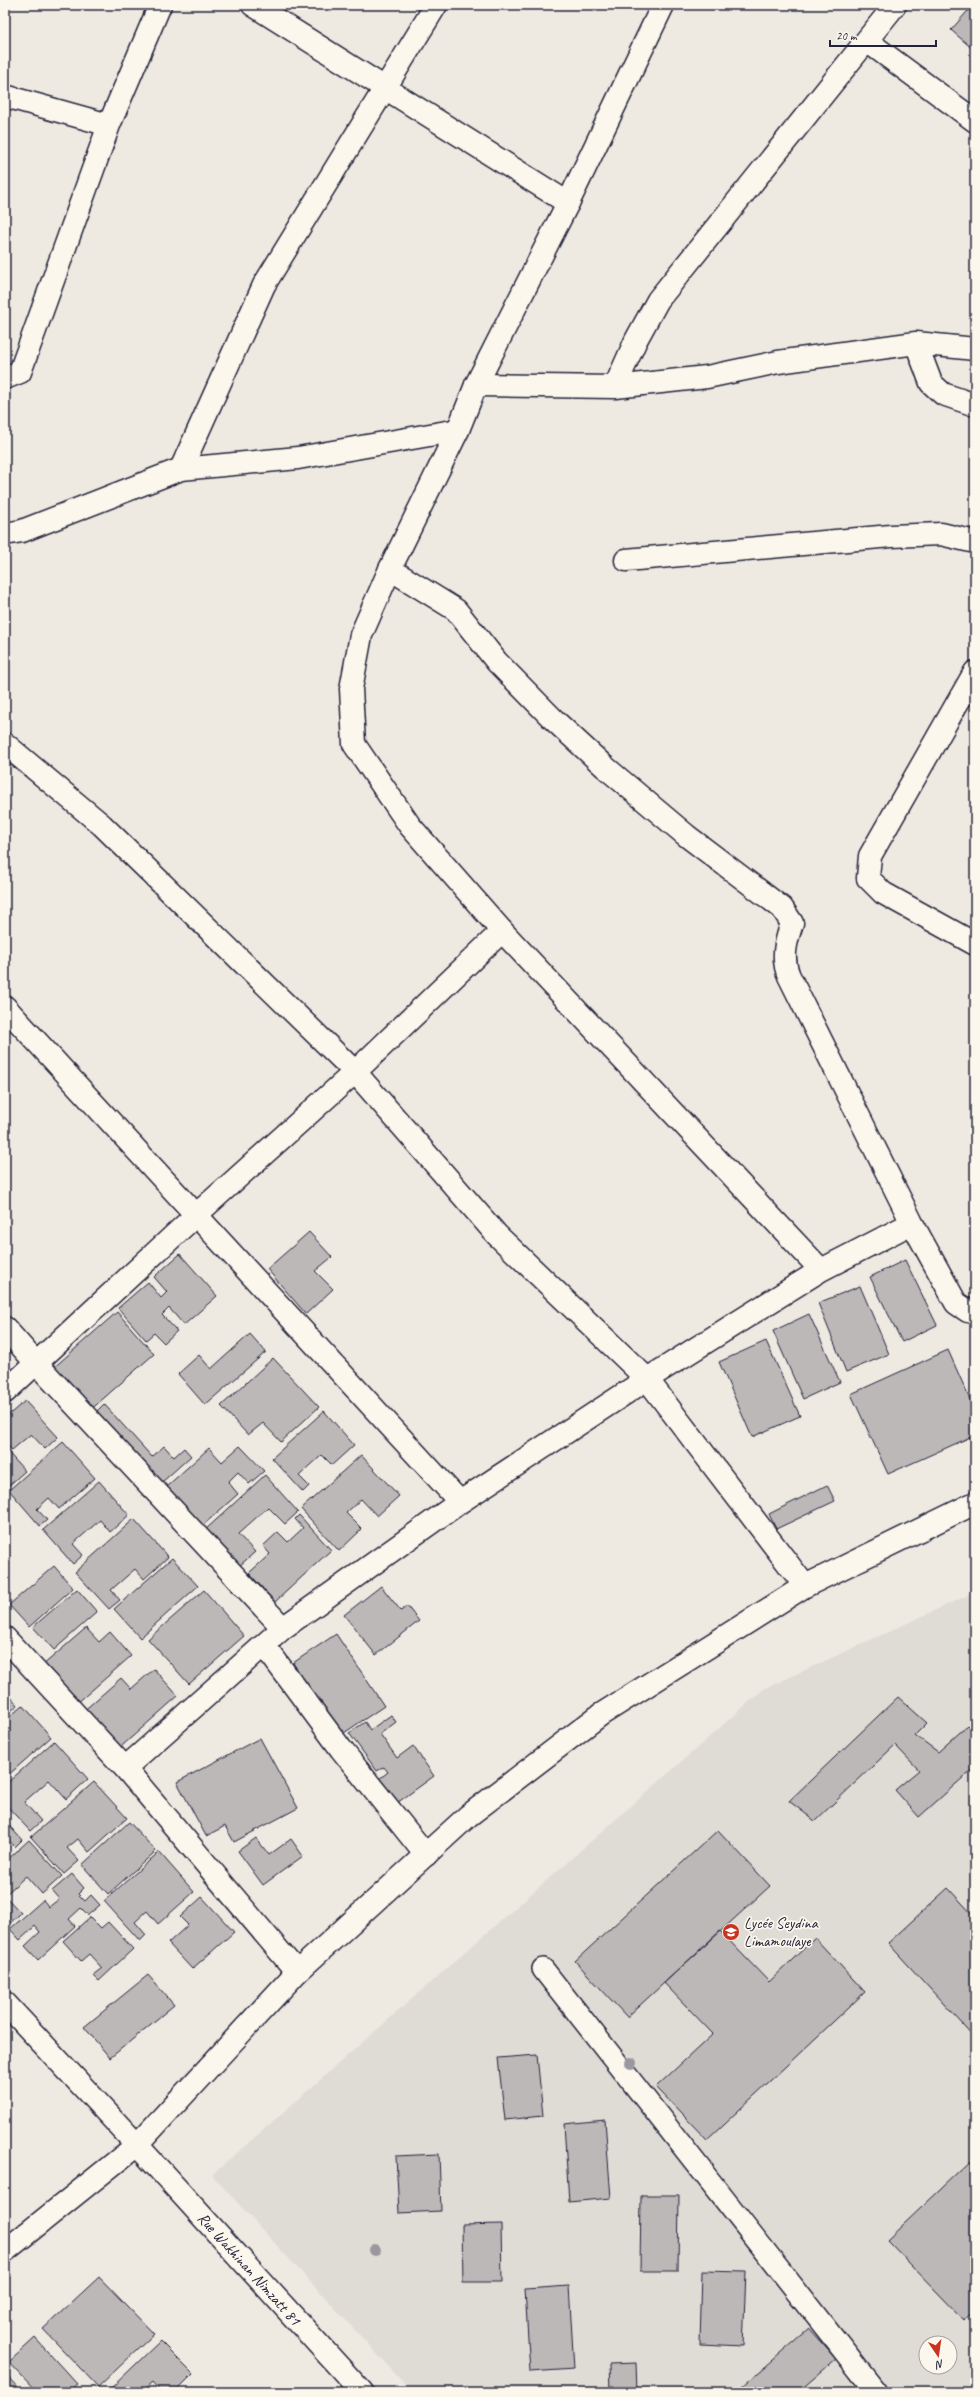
<svg xmlns="http://www.w3.org/2000/svg" width="980" height="2397" viewBox="0 0 980 2397" font-family="Caveat,sans-serif">
	<style>
		.built { fill: #dfdbd5; fill-rule: evenodd }
		.building { fill: #bcb8b8; stroke: #22223b }
		.lines { fill: none; stroke-linecap: round; stroke-linejoin: round }
		.lane-casing { stroke: #22223b; stroke-width: 24 }
		.street-casing { stroke: #22223b; stroke-width: 25 }
		.secondary-casing { stroke: #22223b; stroke-width: 25 }
		.lane { stroke: #fbf7ec; stroke-width: 21 }
		.street { stroke: #fbf7ec; stroke-width: 22 }
		.secondary { stroke: #fbf7ec; stroke-width: 22 }
		.tree { fill: #9a989e }
		.labels { text-anchor: middle; dominant-baseline: central; stroke-width: 3.5; stroke-linejoin: round; paint-order: stroke }
		.poi-label { font-size: 16px; fill: #22223b; stroke: #fbf7ec; text-anchor: start }
		.street-label { font-size: 16px; fill: #22223b; stroke: #fbf7ec }
	</style>
	<rect width="100%" height="100%" fill="#eeeae2"/>
	<filter id="ink" filterUnits="userSpaceOnUse"><feTurbulence type="fractalNoise" baseFrequency=".025" numOctaves="2"/><feDisplacementMap in="SourceGraphic" scale="8" xChannelSelector="R" yChannelSelector="G"/><feConvolveMatrix kernelMatrix="1 2 1 2 8 2 1 2 1" color-interpolation-filters="sRGB"/></filter>
	<g filter="url(#ink)">
		<path class="built" d="M975,1592V2392H412L212,2175L764,1689ZM926,2343H950V2367H926Z"/>
		<path class="building" d="M972,6L975,8V51L951,30Z
			M309,1232L332,1257L315,1271L333,1289L306,1314L267,1269Z
			M180,1254L217,1296L184,1325L169,1308L162,1315L177,1331L164,1343L154,1333L146,1340L118,1308L148,1282L161,1298L167,1292L154,1277Z
			M905,1260L937,1325L902,1342L870,1277Z
			M860,1286L889,1354L846,1372L818,1303Z
			M117,1312L154,1354L88,1412L51,1370Z
			M809,1314L840,1382L803,1399L773,1331Z
			M250,1334L266,1352L205,1405L178,1374L199,1355L211,1369Z
			M766,1341L800,1416L752,1437L719,1362Z
			M948,1350L975,1411V1435L888,1474L851,1394Z
			M273,1358L319,1407L281,1442L263,1423L248,1435L221,1406Z
			M25,1401L58,1437L45,1449L31,1434L12,1450L5,1443V1418Z
			M104,1404L152,1457L164,1446L174,1457L184,1448L191,1456L161,1483L97,1411Z
			M324,1411L354,1445L332,1465L322,1455L299,1476L309,1486L303,1492L272,1458Z
			M63,1442L95,1478L59,1509L49,1498L37,1509L47,1520L40,1526L9,1490Z
			M240,1446L264,1471L249,1484L238,1472L228,1482L238,1494L201,1527L165,1488L209,1448L222,1462Z
			M5,1449L25,1471L5,1489Z
			M361,1455L399,1496L377,1516L361,1499L346,1513L362,1529L339,1551L301,1509Z
			M265,1475L298,1512L285,1524L268,1507L238,1534L255,1552L238,1567L204,1531Z
			M99,1481L129,1515L110,1532L100,1520L73,1544L83,1555L73,1564L43,1530Z
			M827,1485L835,1501L776,1529L769,1514Z
			M299,1515L331,1550L275,1602L249,1573L270,1554L263,1546L278,1532L288,1542L303,1528L295,1519Z
			M134,1519L168,1557L144,1579L135,1569L111,1590L120,1600L109,1609L75,1572Z
			M172,1558L198,1586L140,1638L114,1609Z
			M54,1566L73,1588L29,1627L9,1605Z
			M381,1586L401,1611L407,1606L419,1621L376,1655L344,1615Z
			M77,1589L97,1612L54,1650L33,1627Z
			M204,1590L244,1636L189,1684L148,1639Z
			M86,1628L99,1642L110,1632L131,1656L76,1704L42,1666Z
			M336,1634L384,1706L341,1735L293,1663Z
			M154,1669L178,1696L114,1753L80,1714L121,1678L131,1689Z
			M5,1691L18,1705L5,1716Z
			M898,1697L927,1723L915,1735L938,1752L968,1725L975,1731V1767L919,1817L895,1790L919,1770L895,1745L815,1821L789,1801Z
			M23,1705L51,1737L5,1778V1721Z
			M391,1715L396,1722L380,1734L397,1758L413,1746L434,1776L397,1803L379,1779L388,1772L384,1767L377,1771L349,1733L365,1722L370,1730Z
			M260,1738L298,1808L234,1842L225,1826L206,1836L177,1782Z
			M54,1741L88,1779L66,1799L49,1780L24,1802L41,1821L30,1831L5,1804V1785Z
			M94,1782L127,1818L89,1852L78,1839L67,1848L79,1861L64,1874L31,1837Z
			M5,1821L22,1840L15,1847L5,1836Z
			M129,1822L156,1851L108,1894L82,1865Z
			M718,1830L770,1886L627,2017L575,1961Z
			M256,1838L269,1855L291,1839L303,1856L263,1885L238,1851Z
			M29,1840L62,1876L42,1894L26,1876L5,1895V1862Z
			M159,1852L194,1892L158,1924L147,1911L135,1922L146,1935L140,1941L104,1901Z
			M72,1874L84,1888L78,1894L85,1901L91,1895L100,1905L88,1915L81,1908L69,1919L75,1926L38,1960L25,1946L40,1932L35,1926L20,1940L10,1929L43,1900L49,1907L59,1899L52,1891Z
			M948,1888L975,1917V2038L888,1943Z
			M5,1896L21,1913L7,1926L5,1924Z
			M202,1897L234,1932L192,1969L168,1943L188,1925L180,1917Z
			M90,1917L101,1928L108,1922L133,1949L99,1981L93,1975L102,1968L89,1954L81,1961L63,1941Z
			M720,1931L769,1982L815,1938L865,1992L707,2140L656,2087L713,2034L664,1983Z
			M148,1975L174,2005L110,2058L84,2027Z
			M537,2055L543,2116L505,2120L498,2058Z
			M605,2120L611,2198L569,2202L564,2124Z
			M439,2154L441,2211L399,2213L396,2156Z
			M975,2157V2310L964,2320L887,2240Z
			M641,2195H679L678,2271H640Z
			M501,2224L502,2282H463L462,2225Z
			M702,2271L746,2272L743,2346L700,2344Z
			M99,2277L154,2334L98,2387L43,2329Z
			M569,2286L574,2369L530,2372L525,2289Z
			M809,2329L836,2359L798,2392H736Z
			M35,2338L77,2384L68,2392H37L9,2362Z
			M160,2341L193,2374L175,2392H161L152,2382L141,2392H107Z
			M636,2363L637,2392H610L609,2364Z
			M5,2374L22,2392H5Z"/>
		<g class="lines">
			<g class="lane-casing">
				<path id="lane" d="M543,1969L876,2392"/>
			</g>
			<g class="street-casing">
				<path id="street" d="M253,5L568,203
					M867,41L975,121
					M5,96L109,125
					M916,343L931,383L943,394L975,405
					M5,378L20,372L109,125L160,5
					M476,385L615,387L707,377L778,362L916,343L975,349
					M615,387L636,340L658,300L895,5
					M181,469L264,285L436,5
					M5,534L22,531L181,469L298,458L458,430
					M626,560L891,536L941,534L975,542
					M390,569L456,610L497,662L554,720L605,767L687,836L782,908L792,923C786,941 781,958 789,976L912,1223L956,1303L968,1311L975,1312
					M975,672L870,856L868,878L883,893L975,944
					M5,744L102,825L355,1072L196,1215L5,1392
					M502,931L821,1270
					M5,1007L460,1502
					M5,1328L36,1363L283,1628
					M5,1638L125,1768L297,1972
					M264,1645L341,1749L426,1855
					M125,1768L283,1628L460,1502L647,1379L821,1270L912,1223
					M5,2003L137,2145"/>
			</g>
			<g class="secondary-casing">
				<path id="secondary" d="M663,5L568,203L476,385L458,430L390,569L361,635L351,689L354,744L410,826L502,931L355,1072L497,1235L647,1379L805,1586
					M137,2145L362,2392
					M5,2251L137,2145L297,1972L468,1816L600,1715L805,1586L975,1503"/>
			</g>
			<use href="#lane" class="lane"/>
			<use href="#street" class="street"/>
			<use href="#secondary" class="secondary"/>
		</g>
		<g class="tree">
			<circle cx="631" cy="2063" r="6"/>
			<circle cx="375" cy="2250" r="6"/>
		</g>
	</g>
	<defs>
		<g id="school-disc" transform="scale(0.9)"><circle r="9.5" fill="#c8321e" stroke="#fbf7ec"/><path d="M0-5L7-2L0 1L-7-2ZM-4 1L0 2.5L4 1V4Q0 6-4 4Z" fill="#fff"/></g>
	</defs>
	<g fill-rule="evenodd">
		<use href="#school-disc" x="731" y="1932"/>
	</g>
	<g class="labels">
		<g class="poi-label">
			<text x="744" y="1923">Lycée Seydina<tspan x="744" dy="18">Limamoulaye</tspan></text>
		</g>
		<g class="street-label">
			<text transform="translate(249 2269) rotate(48)">Rue Wakhinan Nimzatt 81</text>
		</g>
	</g>
	<rect width="980" height="2397" fill="none" stroke="#fbf7ec" stroke-width="20"/>
	<rect x="10" y="10" width="960" height="2377" fill="none" stroke="#22223b" stroke-width="1.5" filter="url(#ink)"/>
	<g transform="translate(938 2355) rotate(167)"><circle r="19" fill="#fbf7ec" stroke="#a4a2a5"/>
	<path d="M0-3L7 15L0 10L-7 15Z" fill="#c8321e"/>
	<text y="-6" font-size="11" font-weight="bold" text-anchor="middle" fill="#22223b">N</text>
	</g>
	<path d="M830 40v6h106v-6" fill="none" stroke="#22223b" stroke-width="2"/>
	<text x="836" y="40" font-size="12" fill="#22223b" stroke="#fbf7ec" stroke-width="3" paint-order="stroke">20 m</text>
</svg>
